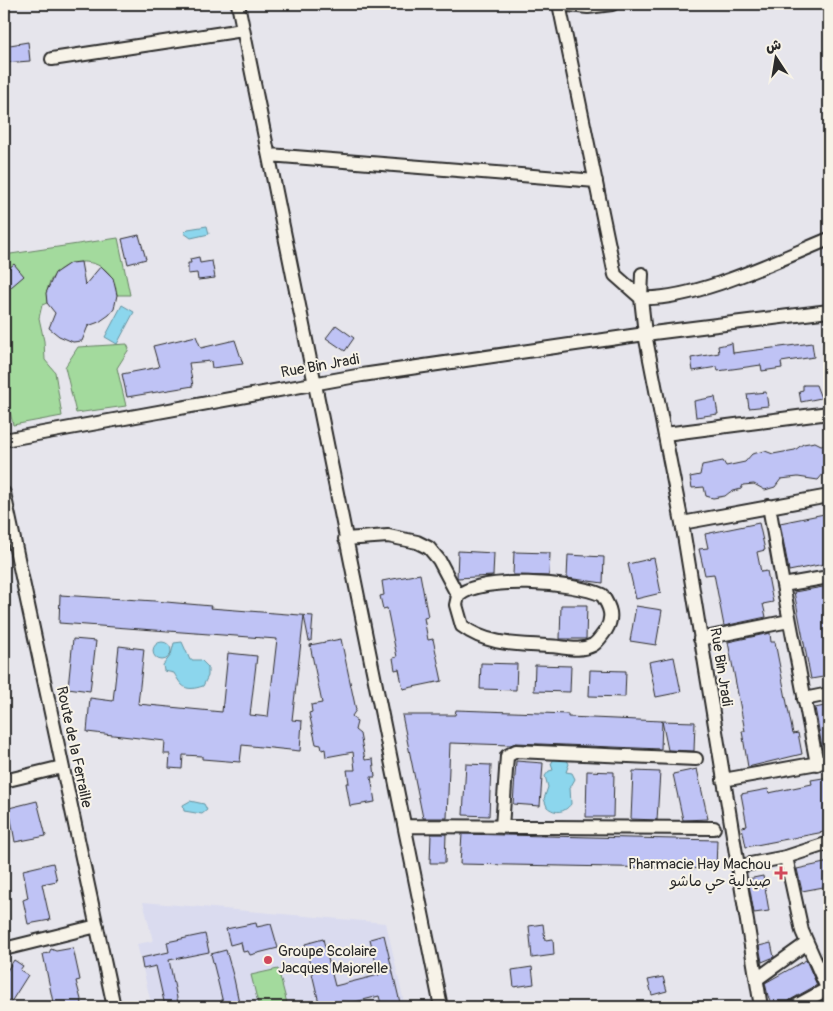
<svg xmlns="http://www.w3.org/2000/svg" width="833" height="1011" viewBox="0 0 833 1011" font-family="Pangolin,'Playpen Sans Arabic',sans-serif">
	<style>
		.built { fill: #dadbef }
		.green { fill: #a3da9d; stroke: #678264 }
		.water { fill: #8cd6ed; stroke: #65929f }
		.building { fill: #bfc3f5; stroke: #2b2b2b }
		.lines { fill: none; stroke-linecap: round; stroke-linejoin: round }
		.minor-casing { stroke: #2b2b2b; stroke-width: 16 }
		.minor { stroke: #f7f3e8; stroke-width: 12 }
		.poi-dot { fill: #d1495b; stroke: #f7f3e8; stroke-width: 2 }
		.labels { text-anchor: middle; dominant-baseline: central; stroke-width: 4; stroke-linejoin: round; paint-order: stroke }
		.street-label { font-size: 15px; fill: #2b2b2b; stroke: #f7f3e8 }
		.poi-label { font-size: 15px; fill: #2b2b2b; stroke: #f7f3e8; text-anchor: end }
	</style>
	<rect width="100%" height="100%" fill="#e6e5ec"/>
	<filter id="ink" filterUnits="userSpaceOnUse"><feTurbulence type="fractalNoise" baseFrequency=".02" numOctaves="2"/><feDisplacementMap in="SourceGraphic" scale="10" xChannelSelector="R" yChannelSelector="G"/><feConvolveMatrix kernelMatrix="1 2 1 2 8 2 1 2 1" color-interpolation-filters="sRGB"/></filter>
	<g filter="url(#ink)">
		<path class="built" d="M143,902L386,923L405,1007H152L137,944L153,941Z"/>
		<path class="green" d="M118,238L130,295H117C114,246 41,254 47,303L42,305L39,318L44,341L45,360L55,372L62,416L13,425L4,385V255Z
			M127,344L129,349L117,368L126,406L76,413L65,367L78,347Z
			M278,969L288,1007H259L251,975Z"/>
		<path class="water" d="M207,226L209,234L191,238L184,233L188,229Z
			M122,305L134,312L117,344L105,337Z
			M153 651a9 9 0 1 1 18 0a9 9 0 1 1-18 0Z
			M182,642L190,660H201L208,667V676L203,686C185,692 182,687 174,673L164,671L163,665L171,655L174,643Z
			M555,757L566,758L569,764L566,772L572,773L575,779L570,788L571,804C564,813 555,814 547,807L544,799L548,787L545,776L549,771L553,770L551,764Z
			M190,801L204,804L207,810L202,814L184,811L183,805Z"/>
		<path class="building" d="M28,42L30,61L4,63V46Z
			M139,235L146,259L128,264L122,239Z
			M199,257L200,263L212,261L215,278L198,280L197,273L188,274V263H191L190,259Z
			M81,262L85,285L101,266L113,278L117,295L114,309L109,315L99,322L88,326L82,341L73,342L59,336L49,328L55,313L47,303L46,293L55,273L70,263Z
			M14,264L24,276L4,293V272Z
			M336,325L354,338L345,351L326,338Z
			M196,336L201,348L235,340L243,364L212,368L211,361L189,363L193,386L127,397L122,374L159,367L153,346Z
			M732,343L733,353L812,343L814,357L781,362L782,368L762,371L761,365L718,371L717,367L693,371L691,358L719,353L718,346Z
			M803,385H816L821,398L801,402L799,391L803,390Z
			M766,392L768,406L749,408L747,394Z
			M715,397L718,414L696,417L694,401Z
			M815,442L821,445L829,444V467L818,480L798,477L781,479L775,487L765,490L754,484L743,485L741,489L730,492L725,496L713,498L706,496L704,487L692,488L690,477L700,475L702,465L723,461L726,466L745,462L752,454L765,451L773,454L795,450L803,444Z
			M829,513V563L789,571L780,523Z
			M759,523L765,550L757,552L761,572L767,571L773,602L763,604L766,617L724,626L714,574L705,575L699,549L708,548L705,534Z
			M458,551L494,553L493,576L457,578Z
			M514,552L550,553L549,576L513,575Z
			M568,555L604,557L603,583L567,578Z
			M654,558L661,593L636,599L628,564Z
			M420,574L428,617L424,618L428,640L433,639L442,681L403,689L399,669L395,670L393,658L397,657L387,608L383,609L380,596L384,595L382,581Z
			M829,586V676L811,679L794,592Z
			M60,595L155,601L211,606L210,608L313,616L311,641H309L304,616L292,720L302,721L300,751L242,745L240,762L202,759V756L183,755L182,769L169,768L170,754H164L165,741L87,732L90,698L113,701L119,646L144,649L138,704L222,712L228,653L257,656L250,715L268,717L277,639L59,623Z
			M561,605H587L586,639H560Z
			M636,606L662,610L656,645L630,641Z
			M770,633L771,642H775L793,734L798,733L802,754L748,767L742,731H745L728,642Z
			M73,639L96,641L90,691L68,688Z
			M341,639L356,710L352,716L357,722L355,730L360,734L365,760L373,759L375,777H371L375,802L350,806L346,783H349L347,770H355L353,752L326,757L325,749L322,750L321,745L316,744L309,713L312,712L311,705L322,703L310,645Z
			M674,657L681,692L656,697L649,662Z
			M481,663L517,664L516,690L480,689Z
			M535,665L571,666L570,692L534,691Z
			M590,670L626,671L625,697L589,696Z
			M829,705V750L823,752L815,708Z
			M456,710L568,714V717L662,721L661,749L516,743L510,745L450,743L447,818H423L402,715H455Z
			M662,721L695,722L694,751L668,750Z
			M516,761L543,763L540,806L513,804Z
			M466,764L491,765L489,816L463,815Z
			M697,769L708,819L683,820L673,774Z
			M587,771L614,772L613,817H586Z
			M633,771L660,772L657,820L631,819Z
			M829,777V831L746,847L742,827L747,826L741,794L768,789L769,793L812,784L811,780Z
			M37,801L46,836L15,842L9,808Z
			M431,834H446L445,863H430Z
			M462,834L717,840L716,869L460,864Z
			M829,862V886L802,891L797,869Z
			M53,863L57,881L42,884L50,920L28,924L23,900L28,898L23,870Z
			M763,876L769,911L754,913L748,879Z
			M256,923L257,927L271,924L278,948L250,955L248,951L243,952L241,942L230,945L226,929Z
			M543,924L545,940L553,939L554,955L532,958L529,926Z
			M205,934L209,952L169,960L178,1003L165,1006L156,966L143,969L141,958L169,952L167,942Z
			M384,935L401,1007H382L379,996L335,1007H320L305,944L323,939L335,986L379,975L370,939Z
			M771,943L774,957L762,962L759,946Z
			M73,948L80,980L76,981L83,1007H54L43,954L49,953L51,949L56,951Z
			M226,950L234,979L240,1007H224L217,978L211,954Z
			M14,960L23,966L20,970L28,975L11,1002L4,997V975Z
			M806,960L817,985L790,1000L786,1007H773L768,996L765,983Z
			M532,967L534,984L514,987L512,970Z
			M663,977L667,991L652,995L648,980Z
			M829,997V1007H811Z"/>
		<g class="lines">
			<g class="minor-casing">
				<path id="minor" d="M238,4L441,1007
					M559,4L615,275L641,298L645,334L682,523L761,1007
					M559,4L588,7L612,4
					M52,59L243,30
					M269,155L596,181
					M642,274L641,298C694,301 778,260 829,239
					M665,434L829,413
					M4,440L362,375L645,334L829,311
					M4,493L114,1007
					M769,506L783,585
					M682,523L829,496
					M345,539L388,536L417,542L429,548L439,560L458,596L456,605L462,626C487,645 517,644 547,646C564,646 577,653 593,645C598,642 602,635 606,630C614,617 610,607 602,595C574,582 481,575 458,596
					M700,639L789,621
					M804,699L829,694
					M817,764L783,585L829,577
					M723,780L829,761
					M4,781L62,767
					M405,826L714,828
					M502,827L507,756L516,751L696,759
					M786,857L802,931L827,988
					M740,866L786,857L829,843
					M4,949L97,926
					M757,979L807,943
					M794,1007L829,988"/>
			</g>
			<use href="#minor" class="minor"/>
		</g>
	</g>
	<g class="poi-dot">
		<path d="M778.5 865.5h5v5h5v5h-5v5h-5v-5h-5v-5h5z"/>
		<circle cx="268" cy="960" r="5"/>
	</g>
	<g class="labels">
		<g class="street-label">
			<text transform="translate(320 366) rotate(-10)">Rue Bin Jradi</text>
			<text transform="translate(721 667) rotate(81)">Rue Bin Jradi</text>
			<text transform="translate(74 747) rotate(78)">Route de la Ferraille</text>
		</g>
		<g class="poi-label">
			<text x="771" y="864">Pharmacie Hay Machou<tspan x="771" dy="17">صيدلية حي ماشو</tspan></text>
			<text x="278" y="951" text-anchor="start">Groupe Scolaire<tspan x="278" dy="17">Jacques Majorelle</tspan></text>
		</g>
	</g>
	<rect width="833" height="1011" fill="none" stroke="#f7f3e8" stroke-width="20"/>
	<rect x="10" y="10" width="813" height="991" fill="none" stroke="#2b2b2b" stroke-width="2" filter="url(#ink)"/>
	<g transform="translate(776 58) rotate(348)" stroke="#f7f3e8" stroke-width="4" paint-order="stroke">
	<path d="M0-4L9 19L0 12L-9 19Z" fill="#2b2b2b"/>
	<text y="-8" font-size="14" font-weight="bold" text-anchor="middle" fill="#2b2b2b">ش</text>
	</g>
</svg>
